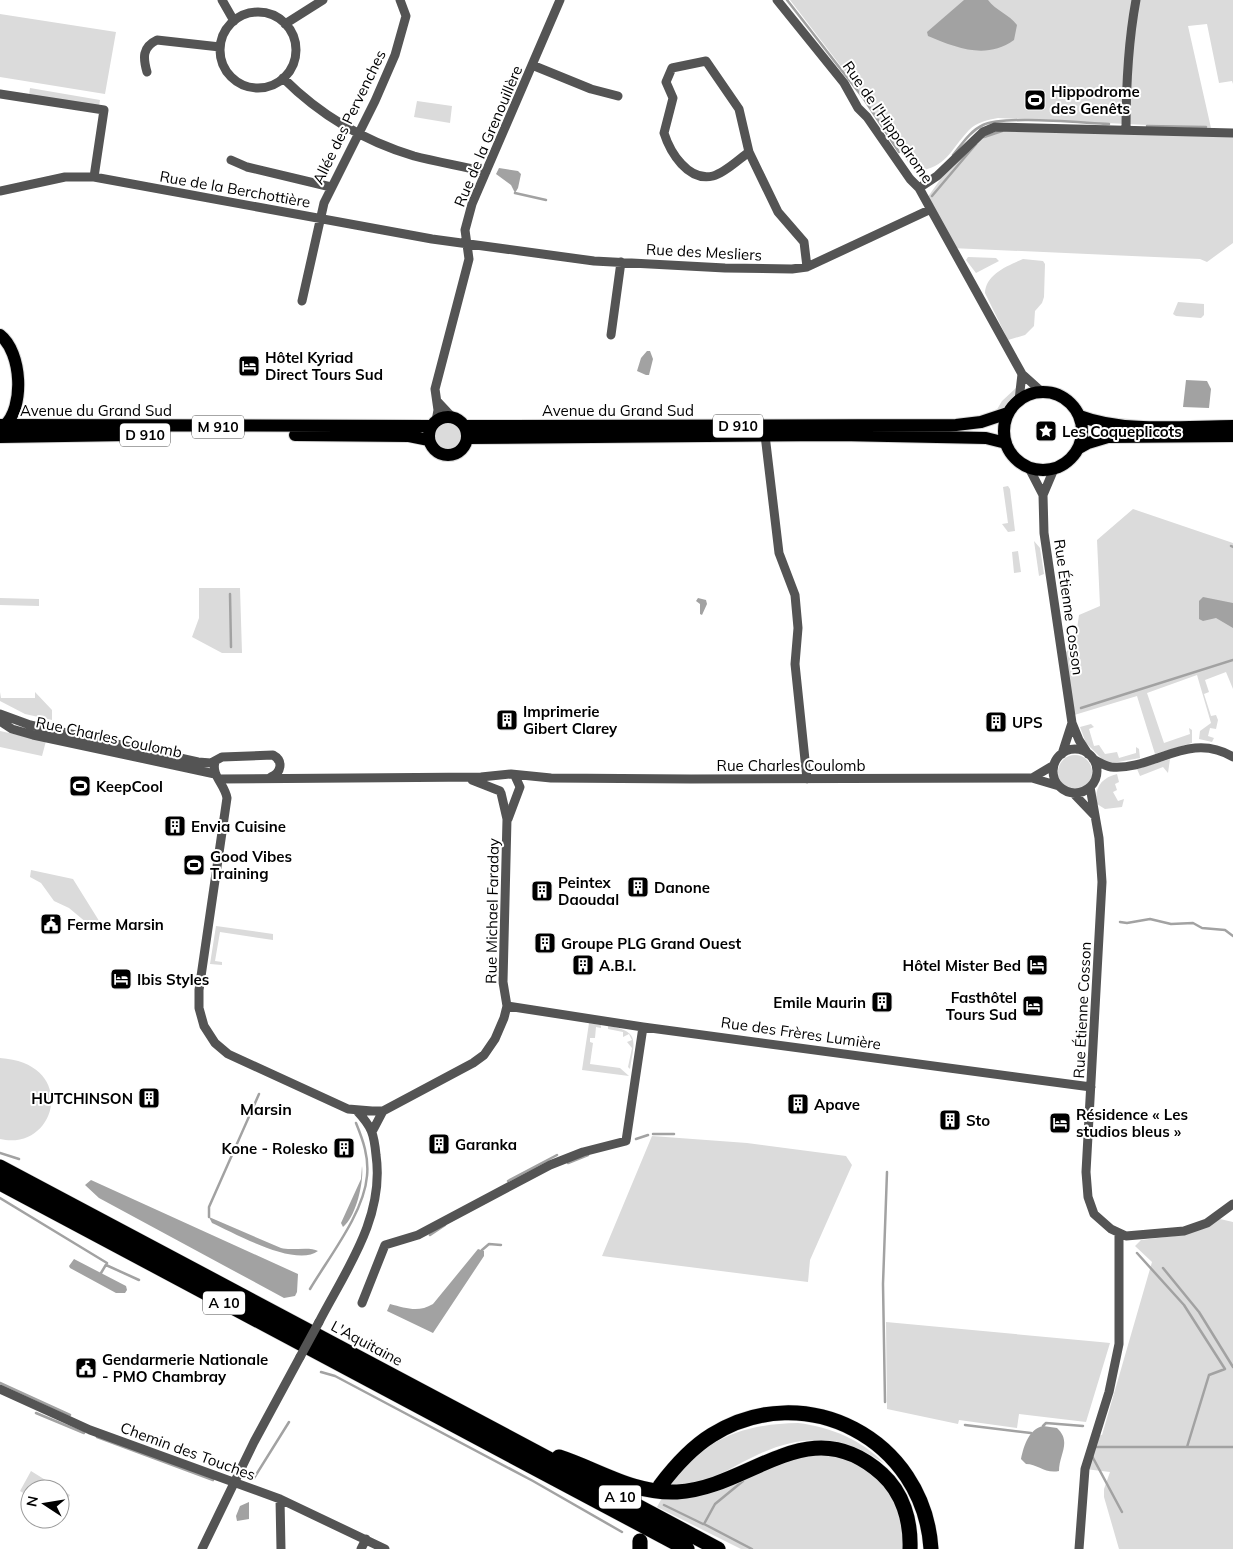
<svg xmlns="http://www.w3.org/2000/svg" width="1233" height="1549" viewBox="0 0 1233 1549" font-family="Mulish,sans-serif">
	<style>
		.green { fill: #dbdbdb }
		.water { fill: #a2a2a2 }
		.lines { fill: none; stroke-linecap: round; stroke-linejoin: round }
		.stream { stroke: #a2a2a2; stroke-width: 2.5 }
		.primary-casing { stroke: #dbdbdb; stroke-width: 14 }
		.highway-casing { stroke: #dbdbdb; stroke-width: 16 }
		.street { stroke: #545454; stroke-width: 9 }
		.primary { stroke: #000; stroke-width: 12 }
		.highway { stroke: #000; stroke-width: 15 }
		.street-bridge { stroke: #545454; stroke-width: 9 }
		.labels { text-anchor: middle; dominant-baseline: central; stroke-width: 4; stroke-linejoin: round; paint-order: stroke }
		.shield { fill: #fff; stroke: #4c4c4c; stroke-width: 1 }
		.shield-label { font-size: 14px; font-weight: bold; fill: #000 }
		.poi-label { font-size: 15px; font-weight: bold; fill: #000; stroke: #fff; text-anchor: start }
		.street-label { font-size: 15px; fill: #000; stroke: #fff }
		.neighbourhood-label { font-size: 16px; font-weight: bold; fill: #000; stroke: #fff }
	</style>
	<rect width="100%" height="100%" fill="#fff"/>
	<path class="green" d="M790,0H1233V84L1232,81L1219,83L1207,24L1188,26L1211,128L998,118C988,120 977,122 969,130C949,151 948,167 915,172L853,82Z
		M0,14L116,32L105,94L0,77Z
		M30,88L100,100L99,107L29,96Z
		M417,101L452,106L450,123L414,117Z
		M995,127L1233,133V243L1207,262L1200,259L951,248L925,201L954,160Z
		M968,257L996,258L999,261L976,273L966,260Z
		M1023,259L1043,261L1045,264L1044,297L1042,303L1035,311L1034,326L1025,335L1008,340L985,293C986,274 1007,266 1023,259Z
		M1178,302L1204,304V315L1201,318L1176,316L1173,314Z
		M1017,387C1015,400 1009,407 996,411L1002,401Z
		M434 437a14 14 0 1 1 28 0a14 14 0 1 1-28 0Z
		M1008,486L1010,489L1015,531L1008,532L1002,524L1008,523L1003,487Z
		M1133,509L1233,543V689L1226,672L1205,680L1209,692L1204,694L1211,716L1216,715L1218,720L1216,729L1210,728L1208,736L1214,738L1212,742L1199,739L1200,731L1211,723L1197,675L1147,693L1164,743L1190,734L1189,728L1192,730V743L1155,754L1137,696L1071,716L1061,657L1075,643L1079,615L1100,606L1097,540Z
		M1034,541L1040,548L1044,574L1039,576Z
		M1018,551L1021,572L1014,573L1012,552Z
		M199,588H240L242,653H222L192,637L199,618Z
		M0,598L39,599V606L0,605Z
		M0,692L1,698H35V692L52,710V720L25,714L0,701Z
		M1091,724L1094,727L1089,729L1094,746L1099,745L1105,754L1117,752L1119,758L1136,753V747L1139,749L1140,758L1107,764L1086,743L1080,727Z
		M0,731L46,741L42,756L0,747Z
		M1058 772a17 17 0 1 1 34 0a17 17 0 1 1-34 0Z
		M1170,759L1168,773L1163,767L1140,776L1137,769Z
		M1117,774L1119,782L1115,784L1117,790L1113,792L1118,801L1124,799L1122,807L1105,809L1097,804C1094,788 1101,778 1117,774Z
		M31,870L73,879L101,924L87,923L69,908L54,901L41,883L30,877Z
		M216,926L273,934V940L220,932L215,961L222,962V965L210,964Z
		M589,1023L601,1025V1028L596,1027L595,1038H590V1042L593,1043L590,1064L620,1068L629,1076L582,1070Z
		M608,1026C641,1031 634,1042 630,1069L628,1067L632,1048L627,1042L632,1040L629,1034L623,1037V1032L608,1029Z
		M0,1058C79,1063 57,1152 0,1139Z
		M652,1136L747,1143L846,1156L852,1165L810,1260L808,1282L602,1256Z
		M1220,1219L1233,1222V1549H1119L1104,1497V1489L1110,1472L1085,1469L1094,1434L1102,1435L1152,1262L1135,1246L1141,1240L1183,1235Z
		M886,1322L1100,1342L1110,1343L1086,1422L1019,1414L1017,1428L959,1420L958,1424L887,1409Z
		M798,1423C831,1427 862,1440 885,1464C842,1434 800,1433 753,1457C738,1464 724,1473 709,1479C696,1484 681,1484 667,1487C702,1440 741,1424 798,1423Z
		M821,1451L865,1464L898,1500L907,1549H741L657,1507L663,1496L766,1464Z
		M31,1471L60,1489H30V1497L20,1491Z
		M60,1489L70,1495L60,1512Z"/>
	<path class="water" d="M964,0H988C996,11 1009,14 1017,25L1014,40C986,60 957,48 928,36L927,32Z
		M499,168L518,171L521,174L518,188L515,193L511,185L496,174Z
		M647,351H650L653,359L649,375H646L637,371L641,358Z
		M1186,380L1207,381L1211,389L1209,408L1183,407Z
		M1203,597L1233,603V628L1216,618L1203,621L1199,619V601Z
		M698,598L706,600L707,604L702,615L700,614V604L696,601Z
		M362,1166C364,1182 356,1217 343,1227L341,1223L361,1179Z
		M91,1180L298,1274L297,1292L295,1296L284,1298L99,1198L85,1185Z
		M209,1217L281,1248C291,1251 310,1246 318,1251C296,1268 234,1233 212,1223Z
		M478,1249L484,1251V1256L433,1333L387,1311L390,1304C406,1308 418,1313 433,1304Z
		M74,1259L126,1286L127,1290L125,1293H116L70,1268L69,1266Z
		M1043,1426L1057,1428C1072,1442 1059,1454 1059,1471C1045,1474 1038,1464 1026,1464L1021,1459C1024,1445 1029,1429 1043,1426Z
		M249,1502V1519L237,1521L236,1516L240,1506Z"/>
	<g class="lines">
		<path class="stream" d="M787,0L864,99L899,152
			M1147,126L1206,127
			M984,137L1002,131
			M953,155C962,144 970,131 983,125C1004,115 1082,123 1109,124
			M515,193L546,200
			M932,196L976,144
			M1231,546L1233,547
			M230,594L231,647
			M1081,708L1233,660
			M1120,922L1127,923L1150,919L1171,924L1193,923L1202,928L1225,930L1233,936
			M653,1134H674
			M636,1139L648,1135
			M0,1153L19,1159
			M568,1163L588,1155
			M508,1181L557,1155
			M0,1198L107,1263L101,1273
			M209,1217V1207L259,1094
			M430,1235L445,1225
			M482,1250L489,1244L501,1245
			M1137,1253L1184,1305L1225,1369L1209,1375L1187,1447
			M106,1265L139,1280
			M1163,1268L1199,1312L1233,1367
			M310,1289C329,1257 364,1213 367,1176C369,1157 363,1140 356,1123
			M321,1372L335,1376L533,1481L622,1532
			M0,1383L70,1415
			M885,1402L883,1284L887,1172
			M36,1413L84,1433
			M965,1425L1031,1433
			M1043,1426L1046,1423L1083,1426
			M97,1437L213,1480
			M1095,1447H1233
			M1092,1456L1122,1512
			M254,1478L289,1422
			M743,1481L715,1504L704,1524L752,1549
			M664,1505L703,1524"/>
		<g class="primary-casing">
			<path id="primary" d="M0,335C22,352 25,408 4,426
				M1004 431a39 39 0 1 1 78 0a39 39 0 1 1-78 0Z
				M1080,416C1124,433 1186,426 1233,426
				M429 436a19 19 0 1 1 38 0a19 19 0 1 1-38 0Z
				M0,425L431,426
				M465,426L956,425L981,422L1008,413
				M295,435L409,436L429,440
				M0,437L130,435
				M467,438L839,435L986,438L1006,443
				M1079,448L1088,443L1108,437L1233,436"/>
		</g>
		<g class="highway-casing">
			<path id="highway" d="M0,1167L718,1549
				M0,1183L687,1549
				M559,1457C599,1470 633,1494 677,1492C751,1488 809,1408 882,1474C903,1493 911,1521 910,1549
				M660,1486C675,1466 691,1448 712,1435C805,1377 924,1439 931,1549
				M640,1549V1541"/>
		</g>
		<path class="street" d="M222,0L234,21
			M777,0L844,83L858,108L867,117L910,179L919,188L1022,374L1042,392
			M220 50a38 38 0 1 1 76 0a38 38 0 1 1-76 0Z
			M285,24L323,0
			M532,65L591,89L618,96
			M147,72C143,58 142,47 157,40L220,47
			M283,78C320,115 364,141 414,156C437,162 462,166 486,172
			M0,94L104,110L94,177
			M1126,130C1126,86 1128,43 1136,0
			M749,152C739,159 725,173 713,176C688,182 670,152 664,133L673,98L666,82L672,68L706,61L739,109L749,152L778,212L804,242L807,267
			M231,160L247,167L331,187
			M919,188L937,176L983,132L995,127L1233,133
			M0,191L65,177H94L432,239L594,261L725,268L792,269L807,267L929,210
			M302,301L324,203L375,101L395,55L406,16L400,0
			M611,335L621,262
			M1019,400L1022,374
			M438,402L452,417
			M436,421L438,410L435,389L469,259L465,230L472,204L560,0
			M765,435L779,553L795,595L798,628L795,664L807,779
			M1029,468L1043,495
			M1054,469L1043,495L1044,533L1072,723L1079,740L1088,754
			M0,714L30,725L198,762L211,763L222,757L273,755C284,761 281,773 271,777
			M0,721L12,729L33,735L215,774
			M1053 771a22 22 0 1 1 44 0a22 22 0 1 1-44 0Z
			M1062,754L1072,723
			M1093,759C1099,762 1105,766 1111,767C1153,771 1189,730 1233,757
			M215,762C211,775 225,785 227,798L199,990V1008L204,1026L215,1043L228,1054L348,1109L372,1111H383L473,1063L484,1055L495,1039L504,1018L507,1006L503,982L507,819L501,793
			M1032,778L1054,765
			M219,779L481,777L511,774L551,778L691,779L1032,778L1059,786
			M472,780L500,791
			M1090,787L1099,838L1102,882L1086,1172L1088,1197L1094,1214L1111,1229L1126,1236L1184,1231L1207,1223L1233,1204
			M1073,793L1095,816
			M508,819L520,787L515,776
			M507,1006L643,1027L1091,1087
			M373,1130L383,1111
			M362,1303L385,1245L418,1235L550,1165L583,1152L626,1141L643,1027
			M319,1322C346,1270 385,1217 376,1155C374,1134 372,1127 357,1111
			M0,1389L90,1430L280,1499L385,1549
			M280,1499L281,1549
			M202,1549L254,1442L300,1357
			M361,1549L366,1539
			M1079,1549L1085,1469L1109,1392L1119,1344V1234"/>
		<use href="#primary" class="primary"/>
		<use href="#highway" class="highway"/>
		<path class="street-bridge" d="M300,1357L319,1322"/>
	</g>
	<defs>
		<g id="stadium-square" transform="scale(1.125)"><rect x="-9" y="-9" width="18" height="18" rx="4" fill="#000" stroke="#fff"/><path d="M0-5a6.5 5 0 1 0 0 10a6.5 5 0 1 0 0-10ZM-3.5-1.8h7v3.6h-7Z" fill="#fff"/></g>
		<g id="hotel-square" transform="scale(1.125)"><rect x="-9" y="-9" width="18" height="18" rx="4" fill="#000" stroke="#fff"/><path d="M-6-4.5h1.5V1H6V5H4.5V3h-9V5H-6ZM-4 0a1.8 1.8 0 1 1 3.6 0ZM.5 0V-2.5h3Q6-2.5 6 0Z" fill="#fff"/></g>
		<g id="sight-square" transform="scale(1.125)"><rect x="-9" y="-9" width="18" height="18" rx="4" fill="#000" stroke="#fff"/><path d="M0-6L1.8-2.2L6-1.7L2.9 1.2L3.7 5.4L0 3.3L-3.7 5.4L-2.9 1.2L-6-1.7L-1.8-2.2Z" fill="#fff"/></g>
		<g id="building-square" transform="scale(1.125)"><rect x="-9" y="-9" width="18" height="18" rx="4" fill="#000" stroke="#fff"/><path d="M-4-6H4V6H1V3H-1V6H-4ZM-2.5-4.3h1.7v1.8h-1.7ZM.8-4.3h1.7v1.8H.8ZM-2.5-1h1.7V.8h-1.7ZM.8-1h1.7V.8H.8Z" fill="#fff"/></g>
		<g id="civic-square" transform="scale(1.125)"><rect x="-9" y="-9" width="18" height="18" rx="4" fill="#000" stroke="#fff"/><path d="M-.6-6.5H3V-4.5H.6V-3L4-1V1h2V6H-6V1h2V-1L-.6-3ZM-1.2 2.5V6h2.4V2.5Z" fill="#fff"/></g>
	</defs>
	<g fill-rule="evenodd">
		<use href="#stadium-square" x="1035" y="100"/>
		<use href="#hotel-square" x="249" y="366"/>
		<use href="#sight-square" x="1046" y="431"/>
		<use href="#building-square" x="507" y="720"/>
		<use href="#building-square" x="996" y="722"/>
		<use href="#stadium-square" x="80" y="786"/>
		<use href="#building-square" x="175" y="826"/>
		<use href="#stadium-square" x="194" y="865"/>
		<use href="#building-square" x="638" y="887"/>
		<use href="#building-square" x="542" y="891"/>
		<use href="#civic-square" x="51" y="924"/>
		<use href="#building-square" x="545" y="943"/>
		<use href="#building-square" x="583" y="965"/>
		<use href="#hotel-square" x="1037" y="965"/>
		<use href="#hotel-square" x="121" y="979"/>
		<use href="#building-square" x="882" y="1002"/>
		<use href="#hotel-square" x="1033" y="1006"/>
		<use href="#building-square" x="149" y="1098"/>
		<use href="#building-square" x="798" y="1104"/>
		<use href="#building-square" x="950" y="1120"/>
		<use href="#hotel-square" x="1060" y="1123"/>
		<use href="#building-square" x="439" y="1144"/>
		<use href="#building-square" x="344" y="1148"/>
		<use href="#civic-square" x="86" y="1368"/>
	</g>
	<g class="labels">
		<g class="shield">
			<rect x="713" y="414.5" width="50" height="23" rx="4"/>
			<rect x="192" y="415.5" width="52" height="23" rx="4"/>
			<rect x="120" y="423.5" width="50" height="23" rx="4"/>
			<rect x="203" y="1291.5" width="42" height="23" rx="4"/>
			<rect x="599" y="1485.5" width="42" height="23" rx="4"/>
		</g>
		<g class="shield-label">
			<text x="738" y="426">D 910</text>
			<text x="218" y="427">M 910</text>
			<text x="145" y="435">D 910</text>
			<text x="224" y="1303">A 10</text>
			<text x="620" y="1497">A 10</text>
		</g>
		<g class="poi-label">
			<text x="1051" y="91">Hippodrome<tspan x="1051" dy="17">des Genêts</tspan></text>
			<text x="265" y="357">Hôtel Kyriad<tspan x="265" dy="17">Direct Tours Sud</tspan></text>
			<text x="1062" y="431">Les Coqueplicots</text>
			<text x="523" y="711">Imprimerie<tspan x="523" dy="17">Gibert Clarey</tspan></text>
			<text x="1012" y="722">UPS</text>
			<text x="96" y="786">KeepCool</text>
			<text x="191" y="826">Envia Cuisine</text>
			<text x="210" y="856">Good Vibes<tspan x="210" dy="17">Training</tspan></text>
			<text x="558" y="882">Peintex<tspan x="558" dy="17">Daoudal</tspan></text>
			<text x="654" y="887">Danone</text>
			<text x="67" y="924">Ferme Marsin</text>
			<text x="561" y="943">Groupe PLG Grand Ouest</text>
			<text x="599" y="965">A.B.I.</text>
			<text x="1021" y="965" text-anchor="end">Hôtel Mister Bed</text>
			<text x="137" y="979">Ibis Styles</text>
			<text x="1017" y="997" text-anchor="end">Fasthôtel<tspan x="1017" dy="17">Tours Sud</tspan></text>
			<text x="866" y="1002" text-anchor="end">Emile Maurin</text>
			<text x="133" y="1098" text-anchor="end">HUTCHINSON</text>
			<text x="814" y="1104">Apave</text>
			<text x="1076" y="1114">Résidence « Les<tspan x="1076" dy="17">studios bleus »</tspan></text>
			<text x="966" y="1120">Sto</text>
			<text x="455" y="1144">Garanka</text>
			<text x="328" y="1148" text-anchor="end">Kone - Rolesko</text>
			<text x="102" y="1359">Gendarmerie Nationale<tspan x="102" dy="17">- PMO Chambray</tspan></text>
		</g>
		<g class="street-label">
			<text transform="translate(349 117) rotate(-64)">Allée des Pervenches</text>
			<text transform="translate(888 122) rotate(55)">Rue de l'Hippodrome</text>
			<text transform="translate(488 136) rotate(-67)">Rue de la Grenouillère</text>
			<text transform="translate(235 189) rotate(10)">Rue de la Berchottière</text>
			<text transform="translate(704 252) rotate(3)">Rue des Mesliers</text>
			<text x="96" y="410">Avenue du Grand Sud</text>
			<text x="618" y="410">Avenue du Grand Sud</text>
			<text transform="translate(1069 607) rotate(82)">Rue Étienne Cosson</text>
			<text transform="translate(109 737) rotate(12)">Rue Charles Coulomb</text>
			<text x="791" y="765">Rue Charles Coulomb</text>
			<text transform="translate(492 911) rotate(-89)">Rue Michael Faraday</text>
			<text transform="translate(1082 1010) rotate(-87)">Rue Étienne Cosson</text>
			<text transform="translate(801 1033) rotate(8)">Rue des Frères Lumière</text>
			<text transform="translate(367 1343) rotate(28)">L'Aquitaine</text>
			<text transform="translate(188 1451) rotate(20)">Chemin des Touches</text>
		</g>
		<g class="neighbourhood-label">
			<text x="266" y="1109">Marsin</text>
		</g>
	</g>
	<g transform="translate(45 1504) rotate(282)"><circle r="24" fill="#ffffff" stroke="#999999"/>
	<path d="M0-4L9 19L0 12L-9 19Z" fill="#000000"/>
	<text y="-8" font-size="14" font-weight="bold" text-anchor="middle" fill="#000000">N</text>
	</g>
</svg>
